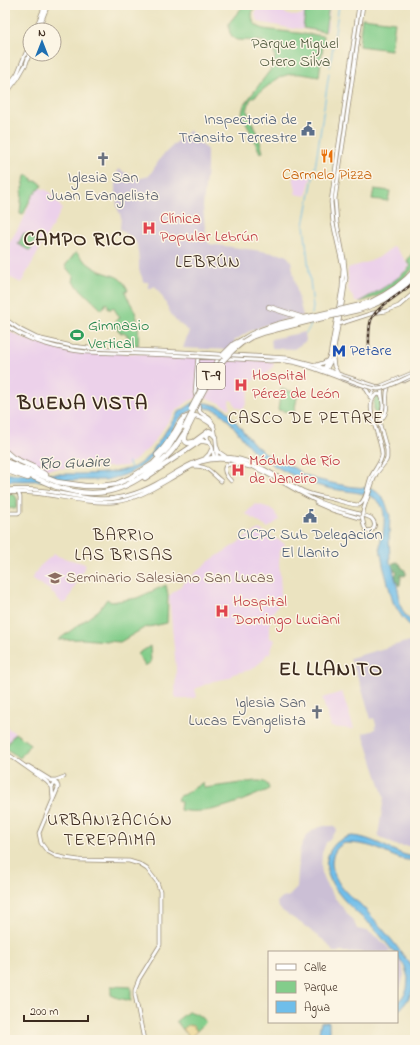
<svg xmlns="http://www.w3.org/2000/svg" width="420" height="1045" viewBox="0 0 420 1045" font-family="'Indie Flower',sans-serif">
	<style>
		.built { fill: #ecd1ea }
		.industrial { fill: #cbbfd5 }
		.green { fill: #83cd8b; stroke: #5f7c54 }
		.forest { fill: #6ab077; stroke: #526d4a }
		.sand { fill: #eeda9e; stroke: #94825e }
		.water { fill: #6fbeea; stroke: #557484 }
		.lines { fill: none; stroke-linecap: round; stroke-linejoin: round }
		.stream { stroke: #6fbeea; stroke-width: 1 }
		.secondary-casing { stroke: #93866f; stroke-width: 4.5 }
		.highway-casing { stroke: #93866f; stroke-width: 6 }
		.secondary { stroke: #fff; stroke-width: 3 }
		.highway { stroke: #fff; stroke-width: 4.5 }
		.rail-casing { stroke: #3b2a1e; stroke-width: 2.5 }
		.rail { stroke: #fcf5e5; stroke-width: 1; stroke-dasharray: 3; stroke-linecap: butt }
		.secondary-bridge-casing { stroke: #93866f; stroke-width: 4.5; stroke-linecap: butt }
		.highway-bridge-casing { stroke: #93866f; stroke-width: 6; stroke-linecap: butt }
		.secondary-bridge { stroke: #fff; stroke-width: 3 }
		.highway-bridge { stroke: #fff; stroke-width: 4.5 }
		.labels { text-anchor: middle; dominant-baseline: central; stroke-width: 3; stroke-linejoin: round; paint-order: stroke }
		.shield { fill: #fcf5e5; stroke: #75675a; stroke-width: 1 }
		.shield-label { font-size: 15px; font-weight: bold; fill: #3b2a1e }
		.park-label { font-size: 16px; fill: #515b3f; stroke: #fcf5e5 }
		.service-label { font-size: 16px; fill: #4e5e75; stroke: #fcf5e5; text-anchor: end }
		.food-label { font-size: 16px; fill: #c56008; stroke: #fcf5e5 }
		.worship-label { font-size: 16px; fill: #5b616d; stroke: #fcf5e5 }
		.health-label { font-size: 16px; fill: #be3a42; stroke: #fcf5e5; text-anchor: start }
		.leisure-label { font-size: 16px; fill: #27864d; stroke: #fcf5e5; text-anchor: start }
		.transit-label { font-size: 16px; fill: #164399; stroke: #fcf5e5; text-anchor: start }
		.education-label { font-size: 16px; fill: #785e54; stroke: #fcf5e5; text-anchor: start }
		.neighbourhood-label { font-size: 17px; letter-spacing: 1px; fill: #3b2a1e; stroke: #fcf5e5 }
		.water-label { font-size: 17px; font-style: italic; fill: #4b565b; stroke: #fcf5e5 }
		.district-label { font-size: 20px; font-weight: bold; letter-spacing: 1px; fill: #3b2a1e; stroke: #fcf5e5 }
	</style>
	<rect width="100%" height="100%" fill="#fcf5e5"/>
	<filter id="ink" filterUnits="userSpaceOnUse"><feTurbulence type="fractalNoise" baseFrequency=".025" numOctaves="2"/><feDisplacementMap in="SourceGraphic" scale="8" xChannelSelector="R" yChannelSelector="G"/><feConvolveMatrix kernelMatrix="1 2 1 2 8 2 1 2 1" color-interpolation-filters="sRGB"/></filter>
	<filter id="wash" filterUnits="userSpaceOnUse"><feTurbulence type="fractalNoise" baseFrequency=".012" numOctaves="4" result="noise"/><feDisplacementMap in="SourceGraphic" scale="16" xChannelSelector="R" yChannelSelector="G"/><feGaussianBlur stdDeviation="0.9" result="paint"/><feColorMatrix in="noise" values="0 0 0 0 0 0 0 0 0 0 0 0 0 0 0 0 0 1.4 0 .05"/><feComposite in="paint" operator="in"/></filter>
	<g filter="url(#wash)">
		<rect width="100%" height="100%" fill="#ebe3c0"/>
		<path class="built" d="M261,5H273L288,15L296,16L303,14L304,10L305,5H330L327,31L324,32L295,28L294,29L259,22L256,18L255,14L257,8Z
			M312,174L306,196L295,194L296,190L293,177Z
			M41,188L48,191L55,198L62,209L21,283L5,275V250L24,218L33,195L36,191Z
			M394,246L410,266L402,274L389,285L365,299L356,303L348,289V268L365,263L378,258Z
			M8,331L26,339L69,350L274,361L273,367L268,373L255,379L251,382L246,404L243,409L236,407L233,401L229,400L230,409L220,403L203,397L194,399L189,401L176,411L149,448L135,460L126,466L111,467L44,469V471L23,460L11,453L7,448L5,440V334Z
			M255,504L260,505L270,508L275,512L279,520L268,528L246,514L248,511Z
			M259,529L285,544L280,551L279,563L281,590L278,605L270,617V638L275,640L270,653L267,654L261,662L256,666L250,670L233,674L230,678L213,681L195,689L197,697L188,699H177L175,696L176,668L169,596L208,562Z
			M54,554L60,557L86,564L67,602L65,603H62L61,602L50,590L31,579L36,572L40,566Z
			M342,692L349,713L354,729L331,727L322,698Z
			M5,726L15,733L5,747Z"/>
		<path class="industrial" d="M189,130L207,150V168L203,206L205,229L209,244L254,250L286,255L291,261L298,296L303,316L268,324L248,332L234,341V350L183,348L189,331L176,321L172,316L163,298L155,286L149,289L148,282H144L139,270V260L137,244L130,236L120,230L121,217L117,207L116,195V177L118,169L138,179L149,176L162,156Z
			M305,332L306,341L294,349L272,348L271,339Z
			M406,642L412,643L415,646V844L411,846H403L395,845L378,836L384,797L363,733L372,731L375,729L376,725L374,718L371,719L360,683L350,658Z
			M324,826H333L337,830L326,843L322,853L321,867L323,878L325,883L335,898L354,922L357,929L367,931L378,938L385,944L392,952H333L326,942L302,924L281,910L278,906L277,903L278,901L280,899L289,896L297,888L299,856L300,849L302,844L307,835L312,831L317,828Z
			M397,958L400,961L403,969L404,975L400,989L397,992Z"/>
		<path class="green" d="M244,5H255C251,13 250,22 259,27C264,30 274,30 280,31C295,33 310,34 324,36L319,77C300,74 291,70 274,81L250,100L247,111L257,132L263,152L260,153L242,113L244,105L271,69L275,58L274,52L271,47L262,41L237,40L233,38L230,33L229,29V23Z
			M306,5H329L325,32L303,28Z
			M362,18L395,22L391,50L359,46Z
			M27,175L32,178V181C36,181 40,181 42,185C40,189 36,191 33,195C29,201 26,209 23,215L20,214L22,191L25,176Z
			M374,189L390,191L388,201L372,199Z
			M24,233L36,239L30,251L18,244Z
			M415,249V266C401,283 382,297 359,302C378,291 396,282 411,266L407,261Z
			M76,252C83,260 90,266 100,271C114,277 120,274 128,290L125,291C127,299 132,304 135,312C139,323 139,334 138,346L129,345L127,334L121,333L117,329L116,320L120,318L113,307L111,309H108V305L106,303L102,310L73,282L74,277L65,266Z
			M281,389L298,393L294,413L278,410Z
			M376,396H381L382,404L378,424C375,415 371,406 376,396Z
			M5,493C16,493 19,497 16,508L5,509Z
			M166,585L168,595L167,623L144,628L120,642L82,639L58,640L99,610L107,599L111,602L137,598Z
			M150,646L151,662L145,666L138,654Z
			M15,733L30,744L20,758L5,748Z
			M255,781C262,781 267,781 269,788L268,790C240,801 211,816 180,810L181,802L177,800L179,796L185,794L202,783L205,788Z
			M111,986L131,987V1001L118,998L111,995Z
			M188,1012C197,1012 200,1017 206,1022L190,1038L176,1021Z"/>
		<path class="forest" d="M397,562L400,564L402,568L404,569L406,573V575L404,576L400,575L401,577L400,585L399,586L396,580L395,575L397,573L396,571H394V568L392,565L393,563Z"/>
		<path class="sand" d="M188,1025L193,1026L197,1031L190,1038L183,1029Z"/>
		<path class="water" d="M193,403H207L221,407L225,409L232,417L248,437L256,446L268,455L296,469L302,474L315,479L336,484L353,487L369,488L377,492L382,497L386,504L390,516L389,533L390,563L392,565L399,594L400,605L405,615L415,625V631L402,617L393,602L383,565L380,547L381,539L380,537L383,536C384,525 387,509 378,501C369,493 358,493 347,491C339,490 331,489 323,487C306,482 280,470 265,460C247,449 240,432 226,418C212,403 194,406 180,418C159,451 147,473 105,480L5,481V474C27,474 48,474 70,474C89,474 109,474 128,469C137,467 145,460 151,453L178,413Z
			M352,836C372,837 389,850 408,856H412L415,854V860C400,862 387,852 373,847C364,844 354,843 345,843C339,845 335,850 333,856C329,868 338,884 346,892C350,897 355,900 360,904C376,921 390,937 404,956C407,960 412,965 414,971C416,978 414,986 412,992C408,1000 404,1006 397,1012V1003L405,994L407,989L408,978L405,967L397,955V952H394C386,943 379,933 370,924C352,909 315,878 330,851C335,842 342,838 352,836Z
			M321,1022H329V1033L333,1040H322L319,1033Z"/>
		<g class="lines">
			<path class="stream" d="M330,67L339,5
				M312,314L313,307L304,225L316,162L329,73
				M306,333L310,327L311,323
				M128,461L131,468"/>
		</g>
	</g>
	<g filter="url(#ink)">
		<g class="lines">
			<g class="secondary-casing">
				<path id="secondary" d="M35,30L45,5
					M38,30L48,5
					M5,90L17,74L30,43
					M5,95L18,78L26,64L30,52
					M5,319L21,330L37,338L72,346L89,348L182,352L288,358L315,365L338,374L378,387L381,386L415,372
					M5,324C25,341 60,349 86,352L169,355L270,361C296,357 333,377 359,385
					M339,324L373,313L386,311L399,306L415,292
					M198,355L195,393L200,412C203,415 207,416 210,419C217,427 216,448 217,457
					M333,358L334,366L338,374
					M317,365L323,363L328,360
					M324,369L330,355L342,288L343,268L333,223L331,202L338,150L359,5
					M326,370L333,357L334,349L343,299L346,278L344,259L337,223L335,199L363,5
					M404,381L415,376
					M365,387L372,399
					M370,397L375,388
					M382,419C391,408 384,399 388,388
					M213,433L208,434L207,437L209,442L212,446L214,458
					M217,447L219,452L225,456
					M205,458L209,454L212,448
					M193,466C209,466 210,472 221,481
					M231,481C224,474 220,463 234,464C239,464 245,466 250,467
					M5,490C19,489 33,489 47,491C74,495 99,503 126,496C137,493 147,489 156,484C180,471 197,455 226,457C254,458 278,479 303,491C312,495 323,497 332,499C341,501 350,505 359,505C367,500 367,486 371,477C374,470 382,461 382,455C383,441 360,401 378,394L381,395L382,397
					M5,493C14,492 23,492 32,493C59,495 86,504 114,502C140,499 160,484 182,472C189,468 195,464 201,462C244,449 282,486 319,502C335,509 354,511 371,518C375,522 376,526 372,530L367,531L366,530L364,526L362,516
					M316,503L332,510L359,518
					M364,508L373,481L376,474L386,461L387,458V450L380,425L383,406L381,386
					M5,513H18L20,512V497L18,492
					M5,752L46,781L52,787
					M28,766L57,784
					M51,780H56L64,777
					M53,800L52,787L54,784H56L58,786V788L39,833L41,843L47,851L56,856L65,858L79,860L129,861L139,864L147,869L157,882L160,891V945L139,979L135,989V995L144,1040"/>
			</g>
			<g class="highway-casing">
				<path id="highway" d="M371,302C388,294 403,284 415,270
					M373,305C390,298 404,288 415,275
					M269,307L303,318
					M251,337L262,333L309,321
					M240,341C261,327 285,322 309,317
					M205,382L213,368L217,362
					M186,433C185,437 183,441 188,443L194,442L209,431L211,432L216,437
					M5,451L13,458L33,467L46,475
					M157,455C164,449 169,441 174,433C177,429 179,423 182,420C192,411 206,419 213,425
					M5,461L57,482L85,486H101L116,484L130,478L153,464L168,448L183,424
					M5,465L54,486C95,500 124,493 157,465C161,462 165,459 168,455C176,448 180,438 187,430
					M5,470L28,478
					M145,478L200,441H204L209,442"/>
			</g>
			<use href="#secondary" class="secondary"/>
			<use href="#highway" class="highway"/>
			<g class="rail-casing">
				<path id="rail" d="M369,352C369,343 368,329 371,320C376,306 404,293 415,281"/>
			</g>
			<use href="#rail" class="rail"/>
			<g class="secondary-bridge-casing">
				<path id="secondary-bridge" d="M340,377C351,380 367,388 377,389C384,390 407,377 415,374
					M362,516L364,508"/>
			</g>
			<g class="highway-bridge-casing">
				<path id="highway-bridge" d="M309,317L357,306L371,302
					M309,321L358,310L373,305
					M223,355L234,344L240,341
					M191,409L205,382
					M185,427C202,394 217,355 251,337
					M187,430L194,416"/>
			</g>
			<use href="#secondary-bridge" class="secondary-bridge"/>
			<use href="#highway-bridge" class="highway-bridge"/>
		</g>
	</g>
	<defs>
		<g id="civic-bare" transform="scale(1.08)"><path d="M-.6-6.5H3V-4.5H.6V-3L4-1V1h2V6H-6V1h2V-1L-.6-3ZM-1.2 2.5V6h2.4V2.5Z" fill="#5c6f8a" stroke="#fcf5e5" stroke-width="2.5" paint-order="stroke"/></g>
		<g id="restaurant-bare" transform="scale(1.08)"><path d="M-5-6h1v4h1v-4h1v4h1v-4h1v5L-1.5 .5V6h-2V.5L-5-1ZM5-6V6H3V1.5H1.5Q1.5-4 5-6Z" fill="#e8710a" stroke="#fcf5e5" stroke-width="2.5" paint-order="stroke"/></g>
		<g id="church-bare" transform="scale(1.08)"><path d="M-1.2-6h2.4v3.5h3.3v2.4h-3.3V6h-2.4V-.1h-3.3v-2.4h3.3Z" fill="#6b7280" stroke="#fcf5e5" stroke-width="2.5" paint-order="stroke"/></g>
		<g id="hospital-bare" transform="scale(1.08)"><path d="M-5-5h3v3.5h4V-5h3V5h-3V1.5h-4V5h-3Z" fill="#e0444e" stroke="#fcf5e5" stroke-width="2.5" paint-order="stroke"/></g>
		<g id="stadium-bare" transform="scale(1.08)"><path d="M0-5a6.5 5 0 1 0 0 10a6.5 5 0 1 0 0-10ZM-3.5-1.8h7v3.6h-7Z" fill="#2e9e5b" stroke="#fcf5e5" stroke-width="2.5" paint-order="stroke"/></g>
		<g id="metro-bare" transform="scale(1.08)"><path d="M-5.5 5V-5H-3L0 0L3-5H5.5V5H3V-.5L0 4L-3-.5V5Z" fill="#1a4fb4" stroke="#fcf5e5" stroke-width="2.5" paint-order="stroke"/></g>
		<g id="university-bare" transform="scale(1.08)"><path d="M0-5L7-2L0 1L-7-2ZM-4 1L0 2.5L4 1V4Q0 6-4 4Z" fill="#8d6e63" stroke="#fcf5e5" stroke-width="2.5" paint-order="stroke"/></g>
	</defs>
	<g fill-rule="evenodd">
		<use href="#civic-bare" x="308" y="129"/>
		<use href="#restaurant-bare" x="327" y="156"/>
		<use href="#church-bare" x="103" y="159"/>
		<use href="#hospital-bare" x="149" y="228"/>
		<use href="#stadium-bare" x="77" y="335"/>
		<use href="#metro-bare" x="339" y="351"/>
		<use href="#hospital-bare" x="241" y="385"/>
		<use href="#hospital-bare" x="238" y="470"/>
		<use href="#civic-bare" x="310" y="516"/>
		<use href="#university-bare" x="55" y="578"/>
		<use href="#hospital-bare" x="222" y="611"/>
		<use href="#church-bare" x="317" y="712"/>
	</g>
	<g class="labels">
		<rect class="shield" x="197" y="363" width="28" height="26" rx="3"/>
		<g class="shield-label">
			<text x="211" y="376">T-9</text>
		</g>
		<g class="park-label">
			<text x="295" y="44">Parque Miguel<tspan x="295" dy="18">Otero Silva</tspan></text>
		</g>
		<g class="service-label">
			<text x="297" y="120">Inspectoria de<tspan x="297" dy="18">Transito Terrestre</tspan></text>
			<text x="310" y="535" text-anchor="middle">CICPC Sub Delegación<tspan x="310" dy="18">El Llanito</tspan></text>
		</g>
		<g class="food-label">
			<text x="327" y="175">Carmelo Pizza</text>
		</g>
		<g class="worship-label">
			<text x="103" y="178">Iglesia San<tspan x="103" dy="18">Juan Evangelista</tspan></text>
			<text x="306" y="703" text-anchor="end">Iglesia San<tspan x="306" dy="18">Lucas Evangelista</tspan></text>
		</g>
		<g class="health-label">
			<text x="160" y="219">Clínica<tspan x="160" dy="18">Popular Lebrún</tspan></text>
			<text x="252" y="376">Hospital<tspan x="252" dy="18">Pérez de León</tspan></text>
			<text x="249" y="461">Módulo de Río<tspan x="249" dy="18">de Janeiro</tspan></text>
			<text x="233" y="602">Hospital<tspan x="233" dy="18">Domingo Luciani</tspan></text>
		</g>
		<g class="leisure-label">
			<text x="88" y="326">Gimnasio<tspan x="88" dy="18">Vertical</tspan></text>
		</g>
		<g class="transit-label">
			<text x="350" y="351">Petare</text>
		</g>
		<g class="education-label">
			<text x="66" y="578">Seminario Salesiano San Lucas</text>
		</g>
		<g class="neighbourhood-label">
			<text x="208" y="262">LEBRÚN</text>
			<text x="306" y="418">CASCO DE PETARE</text>
			<text x="124" y="535">BARRIO<tspan x="124" dy="20">LAS BRISAS</tspan></text>
			<text x="110" y="820">URBANIZACIÓN<tspan x="110" dy="20">TEREPAIMA</tspan></text>
		</g>
		<g class="water-label">
			<text transform="translate(74 463) rotate(-2)">Río Guaire</text>
		</g>
		<g class="district-label">
			<text x="80" y="240">CAMPO RICO</text>
			<text x="83" y="404">BUENA VISTA</text>
			<text x="331" y="670">EL LLANITO</text>
		</g>
	</g>
	<rect width="420" height="1045" fill="none" stroke="#fcf5e5" stroke-width="20"/>
	<rect x="268" y="951" width="130" height="72" fill="#fcf5e5" stroke="#afa495"/>
	<rect x="276" y="964" width="20" height="6" fill="#ffffff" stroke="#afa495"/>
	<text x="304" y="971" font-size="12" fill="#3b2a1e">Calle</text>
	<rect x="276" y="981" width="20" height="12" fill="#83cd8b" stroke="#afa495"/>
	<text x="304" y="991" font-size="12" fill="#3b2a1e">Parque</text>
	<rect x="276" y="1001" width="20" height="12" fill="#6fbeea" stroke="#afa495"/>
	<text x="304" y="1011" font-size="12" fill="#3b2a1e">Agua</text>
	<g transform="translate(42 42)"><circle r="19" fill="#fcf5e5" stroke="#afa495"/>
	<path d="M0-3L7 15L0 10L-7 15Z" fill="#1f6fb2"/>
	<text y="-6" font-size="11" font-weight="bold" text-anchor="middle" fill="#3b2a1e">N</text>
	</g>
	<path d="M24 1015v6h64v-6" fill="none" stroke="#3b2a1e" stroke-width="2"/>
	<text x="30" y="1015" font-size="12" fill="#3b2a1e" stroke="#fcf5e5" stroke-width="3" paint-order="stroke">200 m</text>
</svg>
